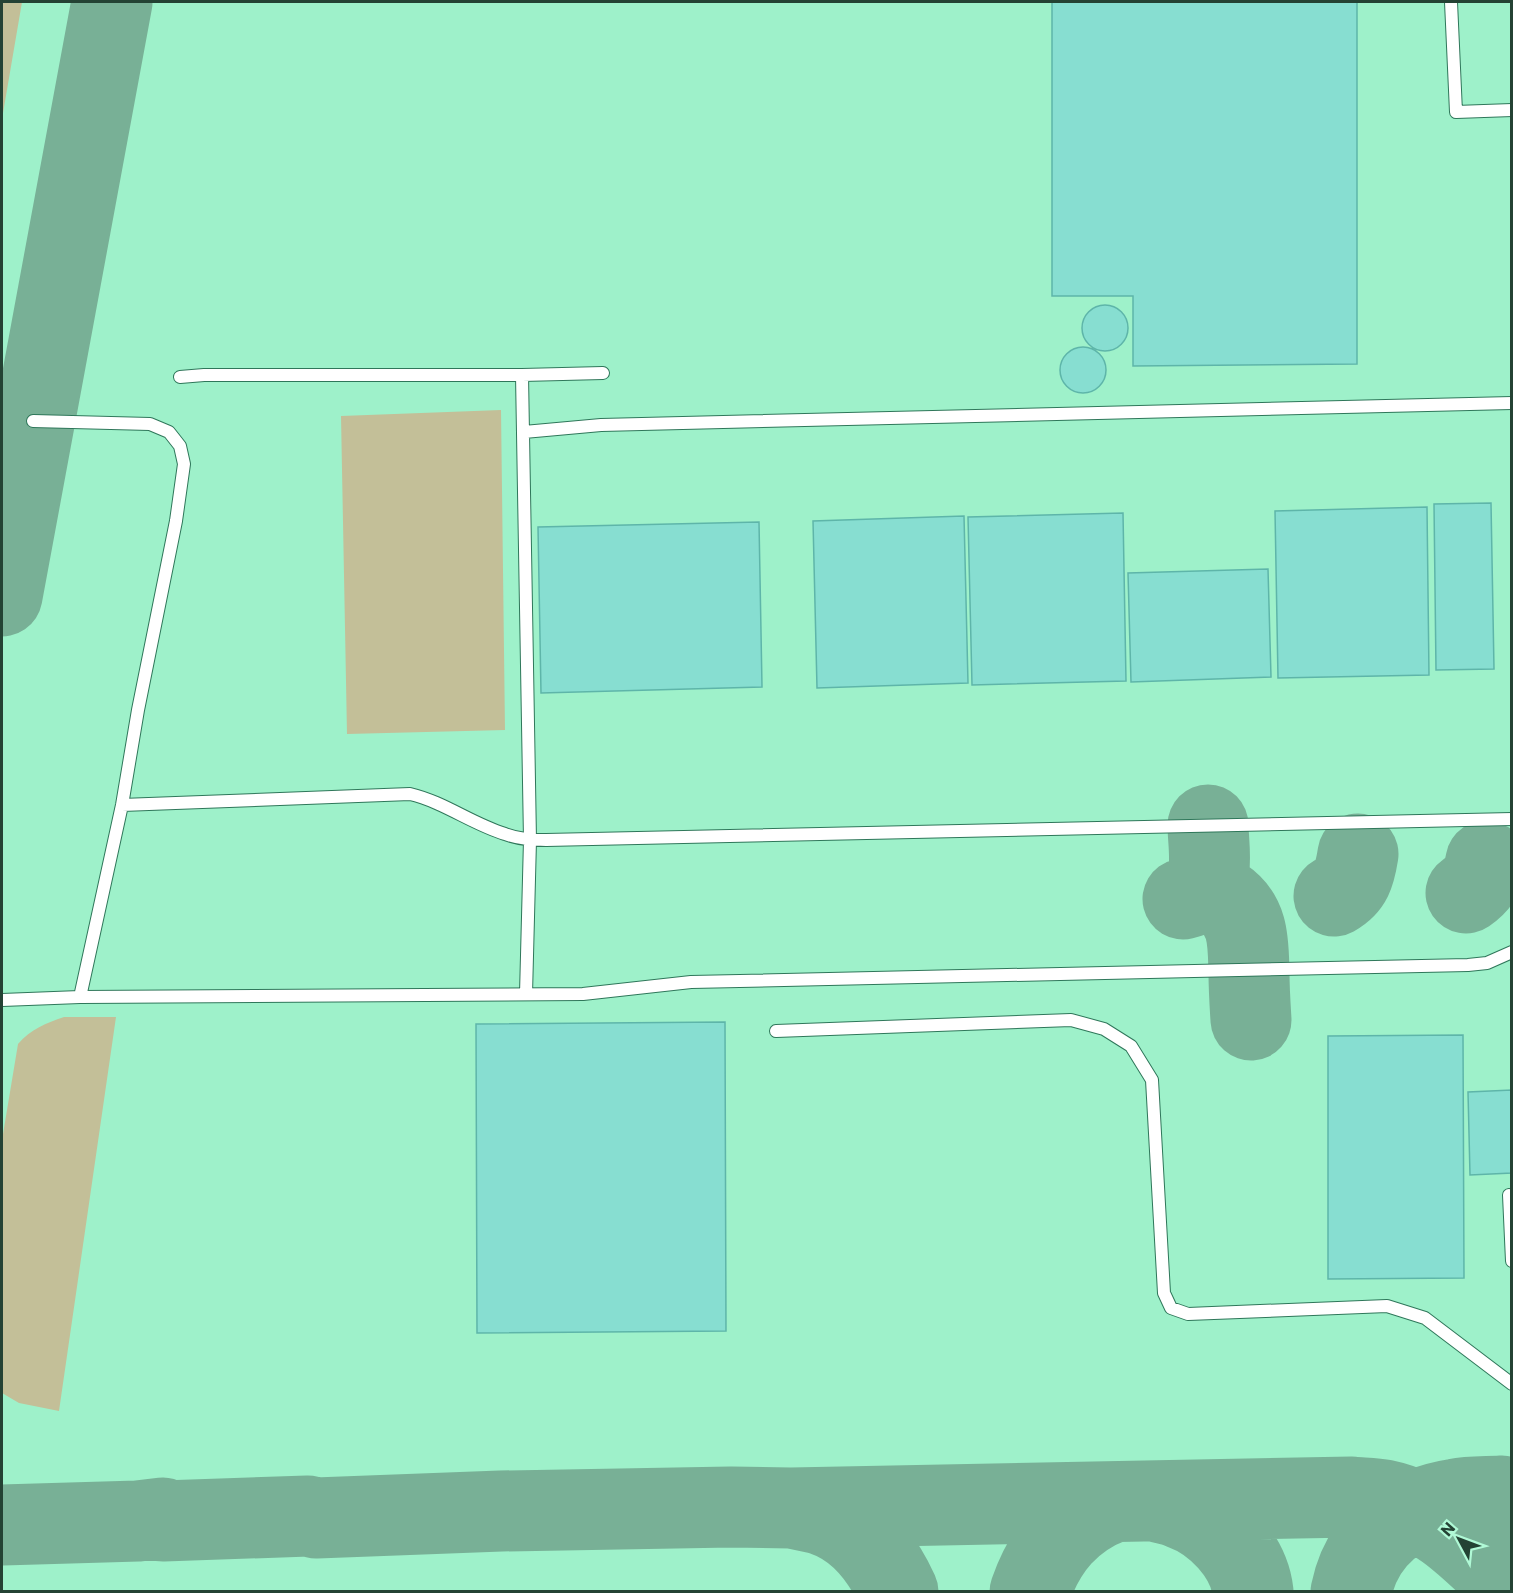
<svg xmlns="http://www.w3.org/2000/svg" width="1513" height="1593" viewBox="0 0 1513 1593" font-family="Commissioner,sans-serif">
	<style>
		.built { fill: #9ef1ca }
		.green { fill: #c3bf98 }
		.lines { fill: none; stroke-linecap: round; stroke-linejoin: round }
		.taxiway { stroke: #78b096; stroke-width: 81 }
		.building { fill: #87ded1; stroke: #5eb5a9; stroke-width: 1.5 }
		.lane-casing { stroke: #2f775a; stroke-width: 14 }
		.lane { stroke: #fff; stroke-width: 12 }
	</style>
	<rect width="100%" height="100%" fill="#b0f9d6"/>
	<path class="built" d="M2,2H1511V1591H2Z"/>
	<path class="green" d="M2,2H22L2,119Z
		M501,410L505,730L347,734L341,416Z
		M64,1017H116L59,1411L19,1403L2,1393V1140L18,1044C31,1029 46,1023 64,1017Z"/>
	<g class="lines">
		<path class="taxiway" d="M2,596L112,2
			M1466,893C1479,884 1483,877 1486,861
			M1334,896C1352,886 1355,873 1358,854
			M1223,898C1250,916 1248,944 1249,973C1249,989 1250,1004 1251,1020
			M1183,899C1187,898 1193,896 1196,894C1216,881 1208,845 1208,825
			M1155,1501C1164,1504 1174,1505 1182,1509C1216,1521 1249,1556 1253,1592
			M791,1508C801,1510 813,1512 823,1515C859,1527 883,1559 898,1592
			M2,1525L138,1521L163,1518V1521L308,1516L316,1518L501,1511L731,1507L791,1508L1352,1497C1362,1498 1374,1498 1384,1500C1437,1511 1474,1552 1512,1588
			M1030,1592C1045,1549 1070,1518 1113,1502
			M1351,1592C1362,1538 1403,1507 1456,1499C1471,1496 1487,1497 1502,1496"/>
	</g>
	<path class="building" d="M1052,2H1357V364L1133,366V296H1052Z
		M1082 328a23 23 0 1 1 46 0a23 23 0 1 1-46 0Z
		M1060 370a23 23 0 1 1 46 0a23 23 0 1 1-46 0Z
		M1491,503L1494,669L1436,670L1434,504Z
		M1427,507L1429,675L1278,678L1275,511Z
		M1123,513L1126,681L972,685L968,517Z
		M964,516L968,683L817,688L813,521Z
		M759,522L762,687L541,693L538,527Z
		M1268,569L1271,677L1131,682L1128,573Z
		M725,1022L726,1331L477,1333L476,1024Z
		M1463,1035L1464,1278L1328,1279V1036Z
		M1512,1090V1173L1470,1175L1468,1092Z"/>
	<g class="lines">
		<g class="lane-casing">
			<path id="lane" d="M1451,2L1456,112L1512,110
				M522,375L603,373
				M180,377L204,375H522L530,840L526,994
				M524,432L601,425L1512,403
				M122,805L410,794C444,802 472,824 505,834C518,839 532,840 546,840L1512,819
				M80,997L583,994L691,982L1468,965L1487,963L1512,952
				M2,1000L80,997L122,805L138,710L176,521L184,464L180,446L169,432L150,424L33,421
				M776,1031L1071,1020L1104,1029L1131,1046L1152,1080L1164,1293L1171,1308L1188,1314L1387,1306L1425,1318L1512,1384
				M1509,1195L1512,1261"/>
		</g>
		<use href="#lane" class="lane"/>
	</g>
	<rect width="1513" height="1593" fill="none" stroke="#244234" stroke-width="6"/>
	<g transform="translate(1459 1539) rotate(311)" stroke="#b0f9d6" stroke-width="4.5" paint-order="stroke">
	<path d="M0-4.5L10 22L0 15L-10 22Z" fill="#244234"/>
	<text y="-9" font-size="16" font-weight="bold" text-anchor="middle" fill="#244234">N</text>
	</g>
</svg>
